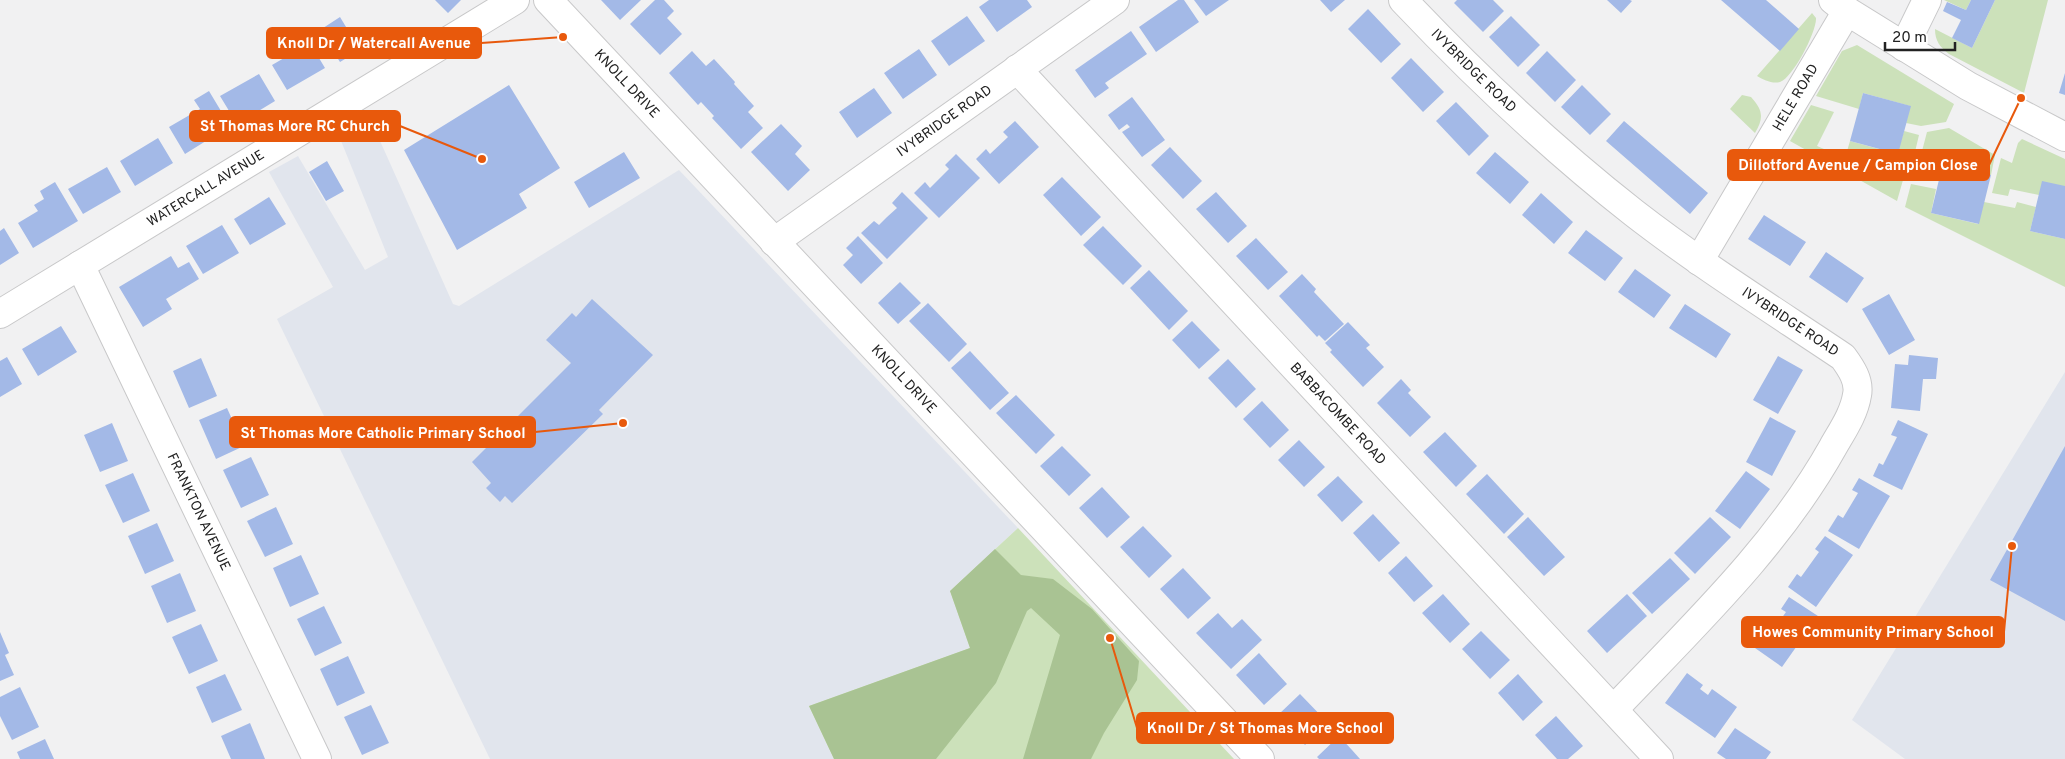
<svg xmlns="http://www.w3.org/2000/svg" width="2065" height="759" viewBox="0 0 2065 759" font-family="Overpass,sans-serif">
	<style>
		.built { fill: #e1e5ed }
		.green { fill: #cce1ba }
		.forest { fill: #a9c393 }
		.building { fill: #a3b9e7 }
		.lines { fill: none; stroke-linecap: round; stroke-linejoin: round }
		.minor-casing { stroke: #c8c8c9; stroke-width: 30 }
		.minor { stroke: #fff; stroke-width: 28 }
		.labels { text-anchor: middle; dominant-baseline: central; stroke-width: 4; stroke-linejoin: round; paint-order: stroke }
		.street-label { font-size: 14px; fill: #222; stroke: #fff }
		.leader { fill: none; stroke: #e8590c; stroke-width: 2 }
		.callout-dot { fill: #e8590c; stroke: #fff; stroke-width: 2 }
		.callout { fill: #e8590c; stroke: #e8590c; stroke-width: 2 }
		.callout-label { font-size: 15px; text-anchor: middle; font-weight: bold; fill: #fff }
	</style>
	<rect width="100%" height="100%" fill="#f1f1f2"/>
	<path class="built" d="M368,114L453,304L459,306L679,170L1018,528L950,591L970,648L809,706L834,759H490L277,319L333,287L269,172L298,156L365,270L388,257L337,131Z
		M2065,372V759H1905L1852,720Z"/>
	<path class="green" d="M1944,0H1971L1966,10Z
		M1995,0H2048L2024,93L1949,54C1940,47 1935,41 1935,29L1972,48Z
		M1812,13L1816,18C1817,31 1793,78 1780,82C1772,84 1764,80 1757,76Z
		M1857,45L1954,104L1946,122L1921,126L1906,123L1910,106L1863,93L1859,109L1816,96L1842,51Z
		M1742,95L1751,97C1763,110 1764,118 1755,133L1730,109Z
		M1811,105L1834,112L1817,146L1845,158L1850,141L1897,154L1904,131L1919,135L1910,173H1905L1897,201L1790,141Z
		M1949,128L1995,155L1991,175L1943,164L1939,179L1916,174L1927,132Z
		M2022,139L2065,159V186L2039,195L2010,189L2008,196L1992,193L2001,158L2012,163L2018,143Z
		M1911,184L1936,189L1931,213L1978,224L1984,202L2015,208L2017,202L2036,207L2030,231L2065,239V287L1905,207Z
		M1018,528L1234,759H834L809,706L970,648L950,591Z"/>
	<path class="forest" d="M995,549L1021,575L1053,579L1092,609L1139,661L1137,680L1104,733L1091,759H1023L1060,635L1031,608L1027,611L996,683L936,759H834L809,706L970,648L950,591Z"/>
	<path class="building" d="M435,0H461L448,13Z
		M601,0H641L620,20Z
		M655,0H664L674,11L667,18L682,34L660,55L630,24Z
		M989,0H1027L1032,7L997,32L979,7Z
		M1178,0H1184L1199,22L1156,52L1139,27Z
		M1194,0H1229L1206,16Z
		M1320,0H1345L1331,12Z
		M1457,0H1493L1504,11L1483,32L1454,3Z
		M1607,0H1630L1632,1L1621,13Z
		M1721,0H1766L1799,29L1780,51Z
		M1971,0H1995L1972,48L1952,38L1961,20L1943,11L1947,2L1966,10Z
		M1368,9L1401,44L1381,63L1348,29Z
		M967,16L985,41L949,66L931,41Z
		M1511,16L1540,45L1518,67L1489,37Z
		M340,17L360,50L340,62L320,30Z
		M1131,31L1147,54L1105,83L1109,88L1095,98L1075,70Z
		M310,43L325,68L287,90L272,65Z
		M919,49L937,75L903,99L884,73Z
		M692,51L706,66L714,59L735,82L734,84L754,106L748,112L763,128L741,149L712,118L714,116L701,102L698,105L669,73Z
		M1547,51L1576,80L1555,102L1526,73Z
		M1411,58L1444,92L1423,112L1391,78Z
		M2065,73V95L2059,93Z
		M259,74L275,101L237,124L220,96Z
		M509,85L560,168L519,194L527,208L457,250L404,150Z
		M1582,85L1611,114L1590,135L1561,107Z
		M874,88L892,113L857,138L839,112Z
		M209,91L230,126L185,154L169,127L200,109L194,100Z
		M1863,93L1911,106L1898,154L1850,141Z
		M1132,97L1165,140L1142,157L1122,132L1130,127L1127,124L1119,130L1108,115Z
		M1456,102L1489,136L1469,156L1436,121Z
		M1015,121L1039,147L999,184L976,159L986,149L990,154L1008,137L1003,132Z
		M1624,121L1708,193L1690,214L1606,141Z
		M781,124L802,146L795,154L810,170L788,191L751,152Z
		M158,138L173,163L135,186L120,161Z
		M1170,147L1202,181L1183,199L1151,165Z
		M624,152L640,178L589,208L574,182Z
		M1495,152L1529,182L1510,204L1476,173Z
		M956,154L980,178L939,218L914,193L925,182L930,188L949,169L945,165Z
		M327,161L344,191L326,201L309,172Z
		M1943,163L1991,175L1979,224L1931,213Z
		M107,167L121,192L83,214L68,189Z
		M1062,177L1101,217L1081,236L1043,195Z
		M2042,181L2065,186V239L2030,231Z
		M55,182L78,221L33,248L18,223L38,211L34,205L44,199L40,191Z
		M902,192L928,218L887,259L861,233L874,221L879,225L887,217L897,208L892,203Z
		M1216,192L1247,226L1228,243L1196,209Z
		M1541,193L1573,222L1554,244L1522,215Z
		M269,197L286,224L250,245L234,219Z
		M1764,215L1806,242L1790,266L1748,239Z
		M222,225L239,253L203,274L186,246Z
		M1103,226L1142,266L1123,285L1083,245Z
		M4,228L19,253L0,265V231Z
		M1586,230L1623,258L1605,281L1568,253Z
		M858,236L883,263L861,284L843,265L853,255L846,248Z
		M1256,238L1288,272L1268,290L1236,256Z
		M1826,252L1864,278L1847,303L1809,277Z
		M171,256L178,268L189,262L199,279L166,299L172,309L143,327L119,287Z
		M1635,269L1671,295L1654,318L1618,292Z
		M1149,270L1188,311L1169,330L1130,288Z
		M1302,274L1316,289L1314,292L1344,324L1325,341L1319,335L1317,337L1279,296Z
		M900,282L921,303L898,324L878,303Z
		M1889,294L1915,340L1889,355L1862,309Z
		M592,299L653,355L599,410L603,414L512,503L505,496L500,502L486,488L491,483L472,462L571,363L546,340L572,313L576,317Z
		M928,303L967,344L949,362L909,321Z
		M1685,304L1731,334L1716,358L1669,328Z
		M1192,321L1220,350L1199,369L1172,340Z
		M1348,322L1370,345L1366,348L1384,367L1363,387L1330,352L1332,350L1325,343Z
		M61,326L77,352L38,376L22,349Z
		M970,351L1009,393L990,410L951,368Z
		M1909,355L1938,358L1936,379H1923L1920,411L1891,408L1895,364L1908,365Z
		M1778,356L1803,370L1778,414L1753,400Z
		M7,357L22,384L0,397V361Z
		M201,358L217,396L189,408L173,371Z
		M1228,359L1256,389L1236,408L1208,378Z
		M1401,379L1411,390L1408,393L1431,417L1410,437L1377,403Z
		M1016,395L1055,435L1036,454L996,413Z
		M1262,401L1289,430L1270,448L1243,419Z
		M227,408L244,446L216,459L199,420Z
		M1770,417L1796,431L1772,476L1746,462Z
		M1898,420L1928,434L1902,490L1873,476L1879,463L1883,465L1897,437L1891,435Z
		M112,423L128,461L100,472L84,435Z
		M1445,432L1477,466L1456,487L1423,452Z
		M1299,440L1325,467L1304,487L1278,460Z
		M1062,446L1091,475L1069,496L1040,466Z
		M2065,446V621L1990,580Z
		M251,457L269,495L241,508L223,470Z
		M1746,471L1770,489L1740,529L1715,511Z
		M133,473L150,511L123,523L105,485Z
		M1487,474L1524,514L1504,534L1466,494Z
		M1338,476L1363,502L1342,522L1317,495Z
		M1859,478L1890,496L1859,549L1828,531L1838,515L1843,518L1858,493L1852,490Z
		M1102,487L1130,517L1107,538L1079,508Z
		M276,507L293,544L265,557L247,521Z
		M1373,514L1400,543L1379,562L1353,533Z
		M1528,517L1565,557L1544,576L1507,537Z
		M1710,517L1731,537L1695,574L1674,553Z
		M157,523L174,561L145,574L128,536Z
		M1143,526L1172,556L1149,578L1120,547Z
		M1825,536L1853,555L1816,607L1788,587L1797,574L1801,577L1819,552L1815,549Z
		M301,555L319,594L290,607L273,568Z
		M1406,556L1433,586L1414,602L1388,573Z
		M1670,558L1690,579L1652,614L1632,593Z
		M1183,568L1211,598L1188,619L1160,589Z
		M180,573L196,611L167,623L151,586Z
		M1443,594L1470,624L1450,643L1422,613Z
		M1627,594L1647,616L1607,653L1587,631Z
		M1789,597L1818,616L1782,667L1755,648L1764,636L1767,639L1786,612L1781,609Z
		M324,606L342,643L315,656L297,619Z
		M1218,613L1232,628L1242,619L1262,640L1231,669L1196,633Z
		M201,624L218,661L189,674L172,637Z
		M1481,631L1510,660L1490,679L1462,649Z
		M0,632L9,653L5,655L14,675L0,681Z
		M1259,653L1287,684L1264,705L1236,675Z
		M348,656L365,693L337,706L320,669Z
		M1687,673L1703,685L1700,689L1708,695L1712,689L1737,707L1715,738L1665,703Z
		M225,674L242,710L212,723L196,687Z
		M1518,674L1543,702L1523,721L1498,693Z
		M20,687L39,727L12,740L0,716V697Z
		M1300,694L1328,723L1305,745L1278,715Z
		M371,705L389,743L362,755L344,717Z
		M1556,716L1583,746L1568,759H1557L1535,735Z
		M250,723L265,759H231L221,736Z
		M1735,728L1771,752L1766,759H1726L1717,753Z
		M1339,736L1352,750L1360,759H1319L1317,757Z
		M45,739L54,759H20L17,752Z"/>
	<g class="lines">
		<g class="minor-casing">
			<g id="minor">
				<path id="s1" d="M548,0L1260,759"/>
				<path id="s2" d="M1403,0C1475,76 1551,148 1634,213C1701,265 1773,310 1843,357C1851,368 1860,381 1857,395C1854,414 1842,431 1833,447C1777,547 1692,627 1614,709"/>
				<path d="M1833,0L1847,11L1968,86L2065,137"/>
				<path d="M1904,47L1927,0"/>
				<path id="s3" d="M1017,69L1659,759"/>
				<path id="s4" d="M774,242L1115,0"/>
				<path id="s5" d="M1699,261L1847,11"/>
				<path id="s6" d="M80,265L317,759"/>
				<path id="s7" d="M0,314L515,0"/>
			</g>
		</g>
		<use href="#minor" class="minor"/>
	</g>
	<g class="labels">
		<g class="street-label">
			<text stroke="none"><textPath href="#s2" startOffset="100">IVYBRIDGE ROAD</textPath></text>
			<text stroke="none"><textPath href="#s1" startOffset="115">KNOLL DRIVE</textPath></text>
			<text stroke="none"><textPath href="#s5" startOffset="190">HELE ROAD</textPath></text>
			<text stroke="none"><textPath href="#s4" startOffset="209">IVYBRIDGE ROAD</textPath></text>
			<text stroke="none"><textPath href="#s7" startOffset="241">WATERCALL AVENUE</textPath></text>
			<text stroke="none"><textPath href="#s2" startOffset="505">IVYBRIDGE ROAD</textPath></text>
			<text stroke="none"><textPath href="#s1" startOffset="520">KNOLL DRIVE</textPath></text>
			<text stroke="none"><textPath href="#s3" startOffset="471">BABBACOMBE ROAD</textPath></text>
			<text stroke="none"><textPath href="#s6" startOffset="274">FRANKTON AVENUE</textPath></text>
		</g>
	</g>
	<path class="leader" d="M563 37L481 43M482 159L400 126M2021 98L1989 165M623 423L535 432M2012 546L2004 632M1110 638L1137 728"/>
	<g class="callout-dot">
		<circle cx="563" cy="37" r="5"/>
		<circle cx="482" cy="159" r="5"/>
		<circle cx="2021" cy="98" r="5"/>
		<circle cx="623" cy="423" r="5"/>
		<circle cx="2012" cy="546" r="5"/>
		<circle cx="1110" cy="638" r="5"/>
	</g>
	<g class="callout">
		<rect x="267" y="28" width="214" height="30" rx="5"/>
		<rect x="190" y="111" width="210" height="30" rx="5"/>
		<rect x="1728" y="150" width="261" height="30" rx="5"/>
		<rect x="230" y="417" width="305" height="30" rx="5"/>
		<rect x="1742" y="617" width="262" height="30" rx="5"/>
		<rect x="1137" y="713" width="256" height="30" rx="5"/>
	</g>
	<g class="callout-label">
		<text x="374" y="48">Knoll Dr / Watercall Avenue</text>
		<text x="295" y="131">St Thomas More RC Church</text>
		<text x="1858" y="170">Dillotford Avenue / Campion Close</text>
		<text x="383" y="438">St Thomas More Catholic Primary School</text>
		<text x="1873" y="637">Howes Community Primary School</text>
		<text x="1265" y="733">Knoll Dr / St Thomas More School</text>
	</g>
	<path d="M1885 42v8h70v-8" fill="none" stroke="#222222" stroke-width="2.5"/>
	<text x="1892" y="42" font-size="15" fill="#222222" stroke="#ffffff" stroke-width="4" paint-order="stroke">20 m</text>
</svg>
